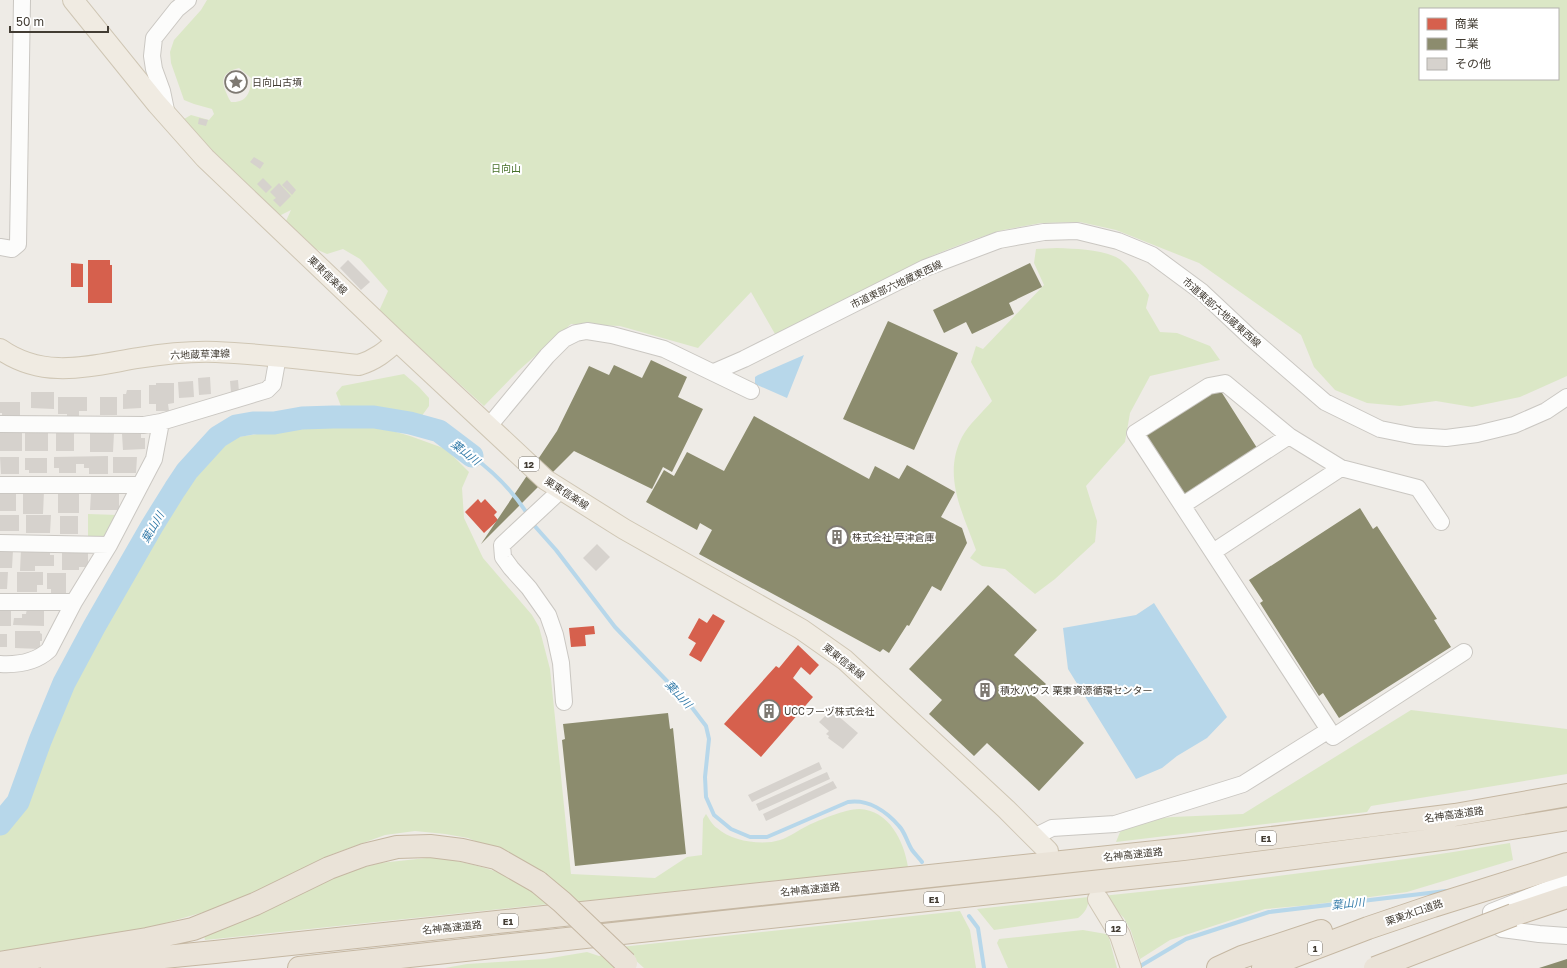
<svg xmlns="http://www.w3.org/2000/svg" width="1567" height="968" viewBox="0 0 1567 968" font-family="'Golos Text','Noto Sans JP',sans-serif">
	<style>
		.green { fill: #dbe7c6; fill-rule: evenodd }
		.water { fill: #b7d7ea }
		.shops { fill: #d6604d }
		.industry { fill: #8c8c6e }
		.lines { fill: none; stroke-linecap: round; stroke-linejoin: round }
		.stream { stroke: #b7d7ea; stroke-width: 4 }
		.river { stroke: #b7d7ea; stroke-width: 23 }
		.building { fill: #d6d2cd }
		.minor-casing { stroke: #cac7c2; stroke-width: 18 }
		.major-casing { stroke: #cfc6b4; stroke-width: 22 }
		.highway-casing { stroke: #c5b7a2; stroke-width: 24 }
		.minor { stroke: #fcfcfb; stroke-width: 16 }
		.major { stroke: #f0ebe2; stroke-width: 20 }
		.highway { stroke: #eae3d8; stroke-width: 22 }
		.highway-bridge-casing { stroke: #c5b7a2; stroke-width: 24; stroke-linecap: butt }
		.highway-bridge { stroke: #eae3d8; stroke-width: 22 }
		.labels { text-anchor: middle; dominant-baseline: central; stroke-width: 4; stroke-linejoin: round; paint-order: stroke }
		.shield { fill: #fff; stroke: #7b7670; stroke-width: 1 }
		.shield-label { font-size: 9px; font-weight: bold; fill: #423c33 }
		.poi-label { font-size: 10px; fill: #423c33; stroke: #fff; text-anchor: start }
		.park-label { font-size: 10px; fill: #47702a; stroke: #fff }
		.street-label { font-size: 10px; fill: #423c33; stroke: #fff }
		.water-label { font-size: 11px; font-style: italic; fill: #327aa8; stroke: #fff }
	</style>
	<rect width="100%" height="100%" fill="#eeebe6"/>
	<path class="green" d="M207,0H1567V376L1520,397L1472,407L1436,401L1400,406L1367,403L1335,390L1314,367L1301,335L1199,263L1116,230L1080,222L1041,223L1003,230L972,240L931,256L845,300L775,334L751,292L698,348L620,326L571,324L518,371L484,406L379,311L388,291L360,259L343,249L327,254L311,247L286,221L291,210L279,216L196,138L184,119L191,115L209,120L214,114L212,109L194,104L184,100L171,63L170,52L174,40L201,10ZM1420,9H1558V79H1420ZM239,68L251,78C251,92 247,103 231,102C228,98 227,94 225,90C220,77 226,71 239,68Z
		M1057,248C1076,249 1099,249 1116,257C1127,262 1142,284 1149,295L1146,308L1160,332L1177,333L1210,346L1220,360L1150,376L1130,413L1125,442L1086,486L1097,521L1095,542L1055,579L1035,594L1005,569L982,566L970,558L976,550C963,513 942,476 962,437C969,424 982,413 992,401L971,362L976,346L983,349L1044,285L1034,263L1036,249Z
		M404,374L419,387L429,398V406L421,417L373,409H342L336,393L342,386Z
		M335,425H372L410,436L446,449L469,472L462,488L464,518L483,558L532,615L539,627L550,669L571,874L655,878L687,857L702,855L703,819L706,814C709,818 712,825 717,828C731,841 762,846 780,840C790,837 798,830 807,826C819,820 846,809 859,809C889,810 904,841 908,867L574,902L527,863L468,838L445,834L415,831L385,835L330,855L245,897L211,910L134,932L0,951V831L10,822L33,788L47,738L81,667L163,519L209,453L232,438L276,431Z
		M88,514L118,515C109,534 111,538 88,538Z
		M1411,710L1567,729V774L1371,806L1367,812L1116,842L1120,832L1137,821L1172,817L1243,814Z
		M1510,843L1513,860L1407,892L1310,905L1265,909L1170,940L1140,959L1131,931L1124,918L1102,896C1238,882 1374,865 1510,843Z
		M436,857C469,863 502,870 530,888C537,893 543,899 549,904L205,940L204,935L347,872L380,863Z
		M1089,897C1088,907 1086,912 1078,918L994,930L977,909Z
		M960,911L970,930L976,968H644L621,947Z
		M1083,930L1106,934L1109,938L1117,968H1008L997,943L999,939Z
		M587,952L599,956L604,955L618,968H445L467,964L545,959Z"/>
	<path class="water" d="M804,355L787,398L755,384V377L758,375Z
		M1154,603L1227,717L1207,738L1177,756L1162,768L1136,779L1068,669L1063,628L1136,615Z"/>
	<path class="shops" d="M88,260H110V265H112V303H88Z
		M71,263L83,264V287H71Z
		M478,499L481,503L485,499L497,512L494,515L498,520L484,533L465,512Z
		M713,614L725,621L701,662L689,655L696,643L688,638L699,618L707,623Z
		M594,626L595,634L585,635L586,646L571,647L569,628Z
		M798,645L819,665L810,675L801,667L793,678L813,697L761,757L724,724L776,666L779,668Z"/>
	<path class="industry" d="M1030,263L1042,287L1009,303L1014,314L972,334L966,322L944,333L933,310Z
		M888,321L958,353L914,450L843,419Z
		M651,360L687,377L678,397L703,409L672,472L663,467L652,489L574,451L481,544L557,431L589,366L609,375L614,365L642,378Z
		M1217,385L1259,451L1184,500L1142,434Z
		M754,416L869,479L875,466L899,479L907,465L955,492L941,517L962,528L967,543L941,591L932,586L909,626L907,625L889,653L883,649L880,652L699,554L712,530L700,523L697,530L646,502L664,470L674,476L687,452L724,471Z
		M1360,508L1373,529L1377,526L1437,619L1434,620L1451,647L1339,718L1323,693L1319,696L1260,603L1263,601L1249,580Z
		M988,585L1037,630L1014,655L1046,684L1034,696L1084,743L1039,791L987,743L974,756L929,714L942,700L909,669Z
		M668,713L670,729L673,728L686,854L575,866L562,740L565,739L563,724Z
		M1567,959V968H1539Z"/>
	<g class="lines">
		<path class="stream" d="M472,456C495,473 513,491 528,515
			M532,523L556,550L615,627L690,705L706,726L709,739L705,777L706,797L714,815L731,829L750,837H767L848,802C868,799 886,811 899,826C905,832 907,842 912,850C915,854 919,858 922,862
			M969,916L978,928L984,968
			M1137,968L1186,939L1269,912L1446,891"/>
		<path class="river" d="M0,824L18,802L40,741L64,683L94,627L152,526L175,489L187,471L218,437L236,426L253,423H274L302,418L333,417H374L410,423L439,431L472,456"/>
	</g>
	<path class="building" d="M199,118L208,120L206,126L198,124Z
		M254,157L264,163L260,169L250,162Z
		M263,178L272,187L266,193L257,184Z
		M287,180L296,190L292,195L282,185Z
		M279,183L291,196L280,207L273,200L276,198L270,192Z
		M348,260L370,282L361,290L340,268Z
		M210,377L211,394L199,395L198,378Z
		M238,380L239,392H231L230,381Z
		M193,381L194,397L179,398L178,382Z
		M156,383H174V403L168,404L169,411H156V404H149V385H156Z
		M127,390H141V408L123,409V394H126Z
		M31,392H54V409L31,408Z
		M58,397H87V411H79V417H67V414H58Z
		M100,397H117V415H100Z
		M0,402H20V418H2V413H0Z
		M0,433H22V451H0Z
		M25,433H48V451H25Z
		M56,433H74V451H56Z
		M90,433H114L113,452H90Z
		M122,434H141V438H145V449L123,450Z
		M108,456V474H89V468H84V464H76V473H59V468H54V457Z
		M0,457H19V474H1Z
		M113,457H137L136,473H113Z
		M25,458H47V473H29V470H25Z
		M23,491H44L43,514H23Z
		M0,493L16,494V511H0Z
		M58,493L79,494V513H58Z
		M91,493H119V510H90Z
		M0,515H19V531H0Z
		M26,515H51L50,533H26Z
		M60,516H78V534H60Z
		M597,544L610,557L596,571L583,558Z
		M21,549L50,551V555H54V566H35V571H20Z
		M0,550H13L12,568H0Z
		M62,550L88,551V567H79V570H62Z
		M0,572H8L7,589H0Z
		M17,572H43V585H37V592H17Z
		M47,573H66V597H51V589H47Z
		M0,608H11V626H0Z
		M27,608L44,609V626L13,625L14,618H22V614H26Z
		M15,631H40V633L42,634V641H40V649L15,648Z
		M0,634H7V647H0Z
		M830,711L835,715L836,714L858,733L843,749L828,738L829,736L826,734L829,731L819,722Z
		M819,762L822,769L752,802L748,795Z
		M827,772L830,779L759,811L756,804Z
		M833,781L837,788L766,821L763,814Z"/>
	<g class="lines">
		<g class="minor-casing">
			<path id="minor" d="M167,115L162,91L154,69L152,56L154,38L177,9L188,0
				M0,247L12,249L18,244L22,0
				M714,372L744,359L925,268L999,240L1044,232L1077,231L1118,241L1152,255L1202,292L1250,337L1325,402L1380,429L1415,436L1446,438L1477,434L1514,425L1546,411L1567,397
				M0,424L144,425L161,422
				M489,426L547,356L564,339L576,333L587,331L612,335L664,349L751,391
				M0,485H140
				M562,489L502,545L503,557L511,568L529,588L548,615L555,635L561,663L564,702
				M1183,505L1289,436
				M0,543L109,545
				M1213,552L1341,468
				M0,602H74
				M0,664C17,665 36,662 49,650L74,602L109,545L154,459L161,422L267,390L273,384L278,356
				M1329,730L1333,737L1464,652
				M1034,837L1052,828L1115,824L1243,784L1329,730L1135,433L1209,386L1225,383L1289,436L1341,468L1418,488L1441,522
				M1491,912L1567,882
				M1488,920L1502,929L1539,934L1567,936"/>
		</g>
		<g class="major-casing">
			<path id="major" d="M73,0L157,104L205,158L397,341L546,480L624,529L801,629L845,660L1006,809L1048,851
				M0,349C44,380 89,366 138,358C163,354 191,351 216,352C264,354 311,360 359,365C375,360 385,352 397,341
				M1098,899L1120,935L1131,968"/>
		</g>
		<g class="highway-casing">
			<path id="highway" d="M1513,915L1567,897
				M0,963L147,939L193,929L255,904L329,868L364,855L397,847L430,846L462,850L496,858L538,882
				M52,968L215,952L1184,849L1455,815L1567,795
				M299,968L1185,872L1457,837L1567,819
				M1218,968L1242,957L1321,931
				M1263,968L1368,928L1433,906L1567,864"/>
		</g>
		<use href="#minor" class="minor"/>
		<use href="#major" class="major"/>
		<use href="#highway" class="highway"/>
		<g class="highway-bridge-casing">
			<path id="highway-bridge" d="M538,882L562,902L626,963
				M1375,968L1513,915"/>
		</g>
		<use href="#highway-bridge" class="highway-bridge"/>
	</g>
	<defs>
		<g id="sight-ring" transform="scale(1.15)"><circle r="9.5" fill="#fff" stroke="#7e7972" stroke-width="1.5"/><path d="M0-6L1.8-2.2L6-1.7L2.9 1.2L3.7 5.4L0 3.3L-3.7 5.4L-2.9 1.2L-6-1.7L-1.8-2.2Z" fill="#7e7972"/></g>
		<g id="building-ring" transform="scale(1.15)"><circle r="9.5" fill="#fff" stroke="#7e7972" stroke-width="1.5"/><path d="M-4-6H4V6H1V3H-1V6H-4ZM-2.5-4.3h1.7v1.8h-1.7ZM.8-4.3h1.7v1.8H.8ZM-2.5-1h1.7V.8h-1.7ZM.8-1h1.7V.8H.8Z" fill="#7e7972"/></g>
	</defs>
	<g fill-rule="evenodd">
		<use href="#sight-ring" x="236" y="82"/>
		<use href="#building-ring" x="837" y="537"/>
		<use href="#building-ring" x="985" y="690"/>
		<use href="#building-ring" x="769" y="711"/>
	</g>
	<g class="labels">
		<g class="shield">
			<rect x="519" y="457" width="20" height="14" rx="3"/>
			<rect x="1256" y="831" width="20" height="14" rx="3"/>
			<rect x="924" y="892" width="20" height="14" rx="3"/>
			<rect x="498" y="914" width="20" height="14" rx="3"/>
			<rect x="1106" y="921" width="20" height="14" rx="3"/>
			<rect x="1308" y="941" width="14" height="14" rx="3"/>
		</g>
		<g class="shield-label">
			<text x="529" y="464">12</text>
			<text x="1266" y="838">E1</text>
			<text x="934" y="899">E1</text>
			<text x="508" y="921">E1</text>
			<text x="1116" y="928">12</text>
			<text x="1315" y="948">1</text>
		</g>
		<g class="poi-label">
			<text x="252" y="82">日向山古墳</text>
			<text x="852" y="537">株式会社 草津倉庫</text>
			<text x="1000" y="690">積水ハウス 栗東資源循環センター</text>
			<text x="784" y="711">UCCフーヅ株式会社</text>
		</g>
		<g class="park-label">
			<text x="506" y="168">日向山</text>
		</g>
		<g class="street-label">
			<text transform="translate(328 275) rotate(44)">栗東信楽線</text>
			<text transform="translate(896 284) rotate(-25)">市道東部六地蔵東西線</text>
			<text transform="translate(1222 312) rotate(41)">市道東部六地蔵東西線</text>
			<text transform="translate(200 354) rotate(-2)">六地蔵草津線</text>
			<text transform="translate(567 493) rotate(33)">栗東信楽線</text>
			<text transform="translate(844 661) rotate(39)">栗東信楽線</text>
			<text transform="translate(1454 814) rotate(-8)">名神高速道路</text>
			<text transform="translate(1133 854) rotate(-6)">名神高速道路</text>
			<text transform="translate(810 889) rotate(-6)">名神高速道路</text>
			<text transform="translate(1414 912) rotate(-19)">栗東水口道路</text>
			<text transform="translate(452 927) rotate(-6)">名神高速道路</text>
		</g>
		<g class="water-label">
			<text transform="translate(466 452) rotate(38)">葉山川</text>
			<text transform="translate(152 527) rotate(-60)">葉山川</text>
			<text transform="translate(679 694) rotate(47)">葉山川</text>
			<text transform="translate(1348 903) rotate(-6)">葉山川</text>
		</g>
	</g>
	<rect x="1419" y="8" width="140" height="72" fill="#ffffff" stroke="#b3b1ad"/>
	<rect x="1427" y="18" width="20" height="12" fill="#d6604d" stroke="#b3b1ad"/>
	<text x="1455" y="28" font-size="12" fill="#423c33">商業</text>
	<rect x="1427" y="38" width="20" height="12" fill="#8c8c6e" stroke="#b3b1ad"/>
	<text x="1455" y="48" font-size="12" fill="#423c33">工業</text>
	<rect x="1427" y="58" width="20" height="12" fill="#d6d2cd" stroke="#b3b1ad"/>
	<text x="1455" y="68" font-size="12" fill="#423c33">その他</text>
	<path d="M10 26v6h98v-6" fill="none" stroke="#423c33" stroke-width="2"/>
	<text x="16" y="26" font-size="12" fill="#423c33" stroke="#ffffff" stroke-width="3" paint-order="stroke">50 m</text>
</svg>
